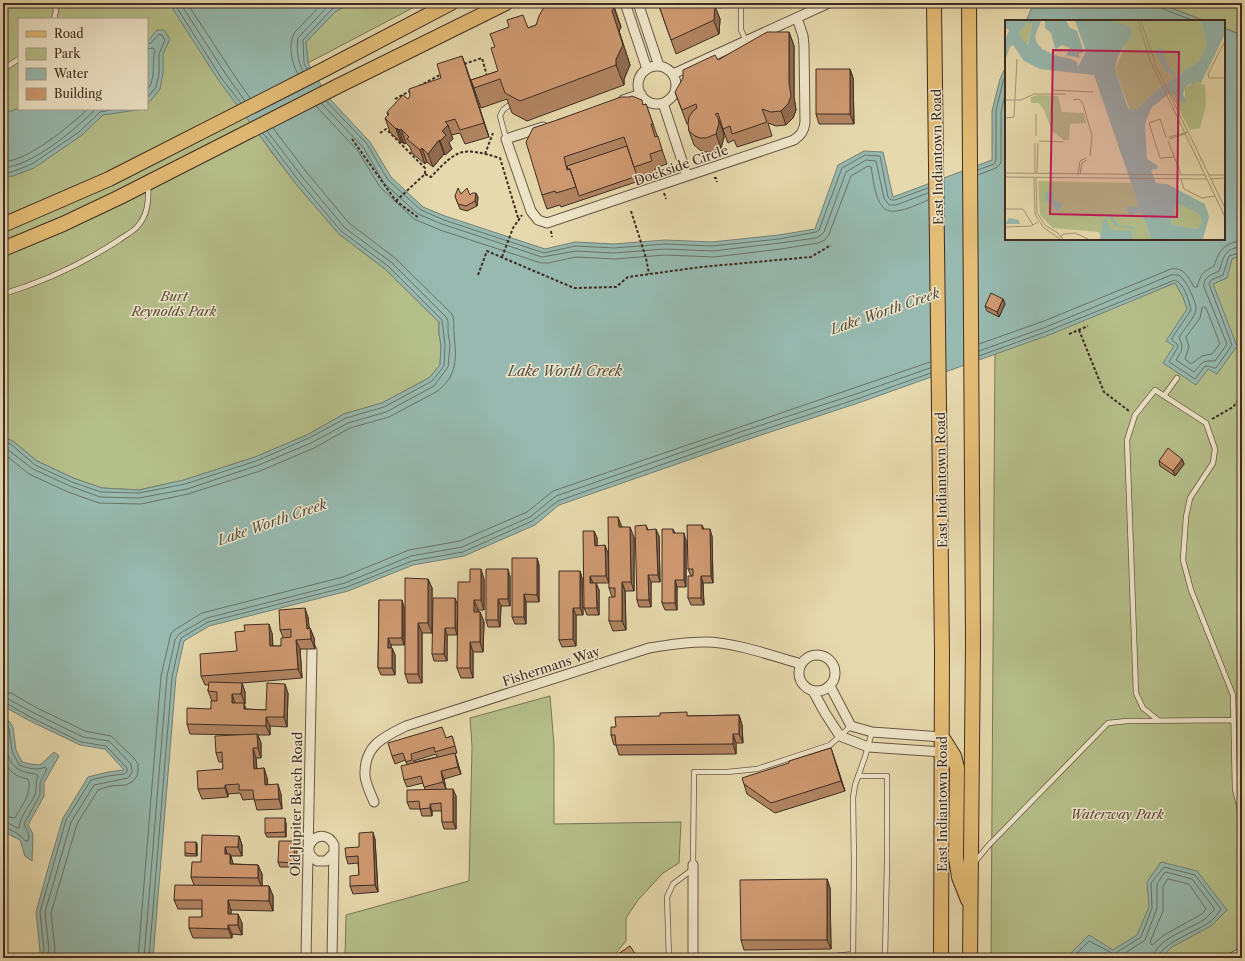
<svg xmlns="http://www.w3.org/2000/svg" width="1245" height="961" viewBox="0 0 1245 961" font-family="'Libre Caslon Text',serif">
	<style>
		.green { fill: #b5bf8a; stroke: #7a7656; fill-rule: evenodd }
		.water { fill: #97b9af; stroke: #748177 }
		.lines { fill: none; stroke-linecap: round; stroke-linejoin: round }
		.shore { stroke: #6b7268; stroke-width: 1 }
		.lane-casing { stroke: #695745; stroke-width: 6 }
		.street-casing { stroke: #695745; stroke-width: 11 }
		.primary-casing { stroke: #3f2c22; stroke-width: 16 }
		.path { stroke: #3f2c22; stroke-width: 2; stroke-dasharray: 3 2; stroke-linecap: butt }
		.lane { stroke: #efe6ca; stroke-width: 4.5 }
		.street { stroke: #efe6ca; stroke-width: 9 }
		.primary { stroke: #e3bc76; stroke-width: 14 }
		.wall { fill: #b18461; stroke: #3f2c22; fill-rule: evenodd }
		.shaded-wall { fill: #906b4f; stroke: #3f2c22 }
		.building { fill: #ce9971; stroke: #3f2c22 }
		.labels { text-anchor: middle; dominant-baseline: central; stroke-width: 3; stroke-linejoin: round; paint-order: stroke }
		.street-label { font-size: 13px; fill: #3f2c22; stroke: #efe6ca }
		.park-label { font-size: 13px; font-style: italic; fill: #574937; stroke: #efe6ca }
		.water-label { font-size: 14px; font-style: italic; fill: #554f45; stroke: #efe6ca }
		.inset-road { fill: none; stroke: #a39475; stroke-width: 1 }
		.view { fill: #c2185b; fill-opacity: 0.15; stroke: #c2185b; stroke-width: 2 }
		.inset-edge { fill: none; stroke: #3f2c22; stroke-width: 2 }
	</style>
	<rect width="100%" height="100%" fill="#e6d9ad"/>
	<filter id="stains"><feTurbulence type="fractalNoise" baseFrequency=".005" numOctaves="4"/><feColorMatrix values="0 0 0 0 .2 0 0 0 0 .09 0 0 0 0 .02 0 0 0 .5 -.17"/></filter>
	<radialGradient id="worn" r=".72"><stop offset=".6" stop-color="#630" stop-opacity="0"/><stop offset="1" stop-color="#630" stop-opacity=".3"/></radialGradient>
	<path class="green" d="M3,3H169L270,150L296,184L339,234L385,269L439,322V334L441,345L440,365L429,378L382,403L344,414L307,435L255,457L184,480L139,490L102,488L73,478L37,461L14,442L3,436ZM19,19H147V109H19Z
		M351,3H422L308,63L306,42L335,12Z
		M1158,3H1242V35L1224,28V21H1205Z
		M1242,250V958H991L995,352Z
		M550,696L554,745V824L681,822L679,863L663,873L638,900L626,918V941L612,958H345L346,915L469,881L472,747L470,718Z"/>
	<path class="water" d="M169,3H351L335,12L306,42L308,63L328,97L370,142L391,177L423,207L445,216L545,249L575,242L614,244L665,240L712,242L779,235L815,229L838,165L864,151L883,152L893,197L992,160V111L1000,79L1006,66V239H1224V28L1242,35V255L1232,259L1227,278L1213,284L1237,346L1217,374L1208,369L1196,385L1163,363L1174,346L1166,341L1187,309L1183,297L1175,283L1049,335L861,402L743,441L559,505L535,525L464,556L413,565L348,591L209,626L184,641L176,677L153,958H36L40,951L36,912L49,865L63,818L88,777L108,772L124,770L105,749L80,745L30,721L3,706V436L14,442L37,461L73,478L102,488L139,490L184,480L255,457L307,435L344,414L382,403L429,378L440,365L441,345L439,334V322L385,269L339,234L296,184L219,81Z
		M1034,3H1158L1205,21H1026Z
		M157,30H164L170,39L163,54V74L160,89L147,105V42Z
		M19,108V109H144L103,115L82,135L34,168L13,176L3,177V114Z
		M9,721L13,727L16,750L22,762L30,764L40,765L54,752L59,756L44,783V796L28,825L33,834L32,861L25,856L20,840L10,835L3,830V722Z
		M1161,862L1197,871L1227,910L1211,926L1172,947L1161,958H1066L1089,935L1113,950L1137,935L1149,907L1147,882Z"/>
	<g class="lines">
		<path class="shore" d="M174,3L222,79L241,103
			M180,3L227,76L245,101
			M187,3L232,72L250,98
			M1159,3L1161,8L1194,21
			M147,44L151,43L159,34L162,35L165,40L159,54V74L156,87L147,98
			M147,49L153,48L155,50C151,64 157,78 147,90
			M307,69L304,63L303,40L332,9L343,3
			M303,71C298,63 296,48 298,38L328,6L333,3
			M298,74C291,63 288,42 295,32L323,3
			M326,101L367,144L388,180L421,210L444,220L544,253L575,246L614,248L665,244L712,246L779,239L816,232L819,230L842,168L865,155L880,156L888,197L891,200H895L928,188
			M321,103L363,147L384,183L418,214L442,224L542,257L576,251L614,253L665,249L713,251L780,243L816,238L821,235L824,232L846,172L866,160L876,161L884,198L889,205H896L928,193
			M316,106L358,151L380,187L414,219L440,230L541,263H548L576,257L615,259L665,255L714,257L781,249L818,243L825,240L829,234L851,176L868,166L871,167C874,181 875,215 896,211C907,210 918,204 928,200
			M3,162C30,160 68,127 88,109
			M3,168C34,165 74,130 96,109
			M978,170L994,164L996,161V111L1003,81L1006,75
			M3,173L12,172L32,164L79,132L100,112L116,109
			M978,175L996,168L1001,163V112L1006,90
			M1204,307L1206,308L1220,344L1212,354L1202,356L1191,364L1185,359L1189,347L1186,337L1200,318L1202,308Z
			M979,344L1044,321L1171,269C1184,267 1188,277 1194,287H1197C1202,273 1200,274 1214,266C1219,251 1224,242 1242,241
			M979,351L1046,327L1171,275C1174,275 1177,274 1180,276C1186,280 1197,303 1196,310C1195,317 1183,331 1179,337C1184,350 1182,349 1176,360L1194,372C1202,363 1202,360 1215,361L1227,344L1204,287C1203,277 1211,275 1219,271C1224,257 1224,248 1242,247
			M979,356L1048,331L1175,280C1184,284 1189,300 1191,310L1172,338V340L1177,344L1178,347L1169,362L1195,379L1205,366C1210,365 1212,369 1216,368L1232,345L1209,284L1211,280L1223,275L1229,256L1242,252
			M3,440L12,445L35,465L72,482L101,492L139,493L185,484L256,461L309,438L346,418L384,407L432,381L444,366L445,345L442,320L388,266L341,231L299,181L263,133
			M3,446L33,469L70,486L100,497L139,498L187,489L259,465L311,443L348,423L386,412L434,386L448,367L450,345L448,333V321L446,317L391,262L345,228L303,178L267,131
			M3,453L29,474L68,492L99,503L141,504L188,494L260,471L314,448L350,428L389,417L436,392C459,376 456,356 454,333C453,326 455,321 452,314L395,258L349,223L308,174L273,128
			M3,692L11,693L37,708L85,731L111,736L134,758L138,764V770L137,776L133,781L126,785L110,786L98,790L77,824L51,913L55,950L53,958
			M3,698L8,699L34,713L83,737L109,741L131,764L132,772L128,778L94,785L71,822L45,912L49,950L46,958
			M3,703H6L32,718L81,742L106,746L127,768V772L124,774L108,776L91,780L66,820L40,912L44,950L40,958
			M3,726H7L9,728L12,751L19,765C27,768 37,771 45,767L47,769L40,783V795L24,824L29,835L28,841H25C23,836 9,828 3,827
			M3,731C5,735 4,739 5,744C9,764 15,772 36,774L38,776C35,782 37,789 35,795C30,806 20,815 19,828H17L8,823L3,822
			M3,758C10,772 13,776 28,779C33,793 21,806 15,818L3,816
			M1168,879L1189,884L1206,909L1202,914L1164,935L1152,945L1150,942L1163,911V887Z
			M138,958L161,676L171,633L176,629L202,613L343,577L409,550L460,541L527,512L553,491L930,362
			M144,958L167,676L175,640L179,634L207,618L345,583L411,556L462,547L530,517L556,496L740,432L859,393L930,368
			M149,958L172,677L180,641L181,638L208,622L347,587L412,561L463,552L532,521L558,501L741,437L860,398L931,373
			M1072,958L1089,941L1114,954L1141,937L1152,908L1151,883L1164,867L1195,875L1221,909C1218,914 1213,920 1208,923C1197,931 1160,944 1158,958
			M1118,958L1145,940L1157,908V884L1164,873L1166,872L1192,879L1214,908V910C1211,913 1208,916 1205,919C1192,928 1154,940 1153,958"/>
		<g class="lane-casing">
			<path id="lane" d="M741,3V30L746,41
				M54,19L56,11L54,3
				M3,69L19,59
				M506,139L500,116L503,110L508,106
				M3,294C43,282 84,263 119,240C124,236 132,232 136,228C148,216 149,200 148,185
				M1164,396L1177,378
				M1158,720L1143,708L1136,693L1127,440L1135,415L1155,390L1206,423L1215,449L1213,463L1190,498L1186,517L1183,560L1191,590L1233,695L1235,789L1242,818
				M858,776H887V862L885,958
				M974,863L988,846L1108,723L1127,721L1234,720
				M693,865L694,772H727L757,769L830,745L851,726
				M836,956L853,954
				M669,958L667,897L673,884L693,869
				M853,958L854,862L853,798L855,785L865,757L872,732
				M1226,958L1240,951L1242,948"/>
		</g>
		<g class="street-casing">
			<path id="street" d="M625,3L647,69
				M638,3L659,66
				M638 85a19 19 0 1 1 38 0a19 19 0 1 1-38 0Z
				M673,74L829,3
				M623,100L641,94
				M663,103L687,176
				M543,127L506,139L531,211L538,220L547,223L794,140C801,135 804,131 805,122L804,45L803,36L797,18
				M799 673a18 18 0 1 1 36 0a18 18 0 1 1-36 0Z
				M830,686L851,726L872,732L942,737
				M813,691L825,713L840,736L868,747L942,752
				M374,802C371,794 365,783 365,775C364,746 383,737 406,726L649,648C667,645 686,642 705,642C734,642 773,656 801,664
				M693,865V958
				M306,958L312,650
				M332,958L334,845C323,823 295,848 317,861H326L333,854"/>
		</g>
		<g class="primary-casing">
			<path id="primary" d="M934,3L942,652L941,958
				M969,3L973,642L970,958
				M3,225L109,179L325,69L451,3
				M3,249L63,224L120,197L338,86L506,3
				M942,737L954,756L957,768L956,858L959,877L968,900"/>
		</g>
		<path class="path" d="M464,64L482,58L487,76
			M419,86L442,74
			M395,99L410,91
			M380,133L386,129L425,168V174L396,201
			M352,139L396,201L419,218
			M485,154L493,133
			M425,174L431,177C458,148 462,147 500,158L519,221
			M714,178H716L717,182
			M664,193L666,199
			M631,211L646,258L649,274
			M551,231L552,237
			M502,257L513,228L522,215
			M478,275L487,251L574,288L616,287L628,277L701,267L811,257L831,245
			M1079,330L1104,392L1129,411
			M1069,334L1088,326
			M1212,419L1233,407L1242,396"/>
		<use href="#lane" class="lane"/>
		<use href="#street" class="street"/>
		<use href="#primary" class="primary"/>
	</g>
	<path class="wall" d="M551,3H613L621,27L619,31L630,65L624,79V85L527,121L512,113L507,99L481,108L471,80L498,71L528,28L536,25Z
		M658,3H721V8L715,7L720,19L719,34L676,54Z
		M789,32L794,46V97L796,110L793,118L786,125L776,126L768,123L772,136L737,147L734,140L728,143L722,127H721L723,131L724,137L721,148L711,152H705L700,150L694,145L689,131L688,123L687,124L675,92Z
		M462,56L489,137L465,144L460,133L451,135L453,139L449,143L452,149L445,155L444,154L433,167L427,162L425,164L412,153L410,147L406,143L404,144L402,142L401,143L390,132L385,118L388,116L387,112L441,78Z
		M850,69L853,78L854,124H819L816,114Z
		M630,97L643,105L646,104L667,164L655,168L657,175L561,207L560,205L547,209L542,195L557,120Z
		M461,194L478,197L477,206L467,211L460,209L455,196Z
		M1003,299L1005,304L999,317L987,311L985,306Z
		M1182,459L1184,464L1175,476L1160,466L1159,461Z
		M646,525L648,530L659,536L660,582H651V607H639L637,600Z
		M702,525L704,529L712,536L713,583H703L704,605H691L688,598L691,576L688,569Z
		M622,527L634,537V591H625L626,630L613,631L609,621L612,597L609,588Z
		M673,529L675,533L686,540V587H677V610H665L662,603Z
		M594,531L597,538V546L608,553L609,583H596L599,590V615H587L584,608Z
		M537,558L539,565V602H526V624H515L512,617Z
		M580,571L582,578L583,615H576V646L562,647L559,640Z
		M510,576V606H501L500,627H488L486,620Z
		M428,579L432,588V633H422V683H408L405,674Z
		M484,579V610H478V612H480L484,622L483,652H473V678H461L457,668L470,582Z
		M455,598L457,635H447V661H434L432,654Z
		M379,600L404,607V645H391V648H392L395,655V675H381L378,668Z
		M308,617L309,628H310L314,638L315,649H300L302,678L242,683L245,692V704H244L246,709L266,710L288,693L287,727L270,726V735H258L261,743V758H256L257,769L264,768L267,778L268,785L281,794L282,809L257,810L254,799L243,800L240,793L228,794V797L202,799L198,789L223,769V762H219L216,753L243,735L190,734L187,724L211,709L212,701L208,691L209,685H205L201,676L237,651L272,633L273,646H281L283,637L280,630Z
		M739,715L742,725L743,743H736V754L619,755L616,745H614L611,735L616,727L689,716Z
		M452,736L457,753L455,754L457,760L461,774L444,779L446,789L456,796V829H444L442,822V811H432V816H422L420,809H410L407,802L425,789L423,783L407,787L404,780L407,764L405,760L395,764L392,756ZM436,754L437,757L414,762L413,761Z
		M834,757L845,791L775,813L747,794L744,784Z
		M286,823V837H267L265,833Z
		M239,836L242,845V856H231L233,864L258,865L262,874V886H269L273,896V911L231,910V914L242,923V935L232,934V938H193L189,928L202,917V909H178L174,900L194,885L191,877L201,862Z
		M375,839L378,892L353,894L350,886L359,875L358,863L348,864L346,857L359,847Z
		M196,842L197,844V856H185V853Z
		M297,846L296,867H280L278,862Z
		M827,879L830,888L831,949L744,950L741,940Z"/>
	<path class="shaded-wall" d="M612,3L621,27L619,31L630,65L624,79V85L616,65L612,11Z
		M707,3H713L715,6L720,19L719,34Z
		M789,32L794,46V97L796,110L793,118L786,125L781,111L789,83Z
		M462,56L467,69L489,137L484,123Z
		M850,69L853,78L854,124L850,114Z
		M718,118L723,131L724,137L721,148L716,134Z
		M448,125L453,139L449,143L452,149L445,155L440,141L442,131Z
		M397,128L402,142L401,143L396,129Z
		M401,129L406,143L404,144L399,130Z
		M439,140L444,154L433,167L428,154Z
		M422,148L427,162L425,164L420,150Z
		M476,193L478,197L477,206L475,201Z
		M1003,299L1005,304L999,317L997,312Z
		M1182,459L1184,464L1175,476L1173,471Z
		M618,517L622,527V537L619,527Z
		M630,527L634,537V591L631,582Z
		M656,529L659,536L660,582L658,575Z
		M710,529L712,536L713,583L711,576Z
		M594,531L597,538V553L595,546Z
		M684,533L686,540V587L684,580Z
		M605,545L608,553L609,583L606,576Z
		M537,558L539,565V602L537,595Z
		M481,569L484,579V610L481,600Z
		M508,569L510,576V606L508,599Z
		M580,571L582,578L583,615L580,608Z
		M648,575L651,582V607L649,600Z
		M590,576L593,583H590Z
		M701,576L703,583L704,605L701,598Z
		M428,579L432,588V633L428,623Z
		M675,580L677,587V610L675,603Z
		M622,582L625,591L626,630L622,621Z
		M596,583L599,590V615L597,608Z
		M524,594L526,602V624L524,617Z
		M455,598L458,606L457,635L455,628Z
		M498,599L501,606L500,627L498,620Z
		M402,600L404,607V645L402,638Z
		M474,600L478,610V622L474,612Z
		M305,608L308,617L310,638L307,629Z
		M573,608L576,615V646L573,639Z
		M480,612L484,622L483,652L480,642Z
		M418,623L422,633V683L418,674Z
		M269,624L272,633L273,656L270,646Z
		M310,628L314,638L315,649L311,639Z
		M445,628L447,635V661L444,654Z
		M388,638L391,645V655L388,648Z
		M296,640L300,649L302,678L298,669Z
		M470,642L473,652V678L470,668Z
		M392,648L395,655V675L392,668Z
		M242,683L245,692V704L241,694Z
		M285,684L288,693L287,727L284,717Z
		M232,694L235,703H232Z
		M244,703L247,713L244,709Z
		M739,715L742,725L743,743L739,734Z
		M266,717L270,726V735L266,726Z
		M257,734L261,743V758L258,748Z
		M733,734L736,743V754L733,744Z
		M253,748L256,758L257,778L254,769Z
		M831,748L834,757L845,791L841,781Z
		M455,753L461,774L458,767Z
		M264,768L267,778L268,795L265,785Z
		M441,771L444,779L446,789L443,782Z
		M278,784L281,794L282,809L279,799Z
		M225,785L228,794V797L225,788Z
		M453,789L456,796V829L453,822Z
		M430,804L432,811V816L430,808Z
		M285,818L286,823V837L285,832Z
		M373,832L375,839L378,892L375,885Z
		M239,836L242,845V856L238,847Z
		M295,841L297,846L296,867L294,863Z
		M196,842L197,844V856L196,854Z
		M225,847L228,856L225,854Z
		M230,854L233,863V874L230,864Z
		M258,865L262,874V888L258,878Z
		M827,879L830,888L831,949L827,940Z
		M269,886L273,896V911L269,901Z
		M228,900L231,910V923L228,914Z
		M238,914L242,923V935L238,925Z
		M228,925L232,934V938L228,929Z"/>
	<path class="building" d="M551,3H612L614,7L612,11L623,45L616,59V65L520,101L505,93L500,79L474,88L471,80L498,71L491,48L495,47L490,34L509,27L507,20L523,15L528,28L536,25L539,16L544,7Z
		M658,3H711L715,6L714,20L671,40Z
		M767,32H789V83L791,96L788,104L781,111L771,112L762,109L767,122L732,134L730,126L723,129L718,113L715,114L718,118L719,123L716,134L706,138H700L695,136L689,131L688,124L689,117L693,111L697,108L696,104L682,110L675,92L683,78V70L715,55L718,60Z
		M462,56L484,123L460,130L455,119L445,122L448,125L442,131L446,135L440,141L439,140L428,154L422,148L420,150L407,139L409,137L401,129L399,130L397,128L396,129L385,118L389,114L387,112L403,95L408,99L410,96L409,89L441,78L437,64Z
		M816,69H850V114H816Z
		M632,96L642,100L643,105L646,104L653,124H651L655,137L658,136L662,150L650,154L652,161L634,167L624,137L564,157L567,170L570,169L576,187L556,193L555,191L542,195L526,142L533,128L557,120L621,97H630Z
		M627,146L637,176L579,196L570,169H568L567,166Z
		M458,188L461,194L467,188L470,195L472,193H476L475,201L466,206L458,204L455,196Z
		M991,293L1003,299L997,312L985,306Z
		M1168,448L1182,459L1173,471L1159,461Z
		M608,517H618L619,527H630L631,582H622V621H609V597H615V588H609Z
		M646,525L647,530L656,529L658,575H648L649,600H637L635,526Z
		M687,525H702V529H710L711,576H701V598H688V576H693V569H688Z
		M662,529H673V533H684V580H675V603H662Z
		M583,531H594L595,546L605,545L606,576H590V583H596L597,608H584Z
		M512,558H537V595L524,594V617H512Z
		M470,569H481V600H474V612H480V642H470V668H457L458,582H470Z
		M486,569H508V599H498V620H486Z
		M559,571H580V608H573V639L559,640Z
		M405,578L428,579V623H418V674H405Z
		M433,598H455V628H445L444,654H432Z
		M379,600H402V638H388V648H392V668H378Z
		M305,608L307,629L310,628L311,639L296,640L298,669L201,676L200,654L237,651L235,632L245,631L244,625L269,624L270,646H281V638L291,637V629L280,630L279,610Z
		M209,682L242,683L241,694H232V703H244V709L266,710L267,683L285,684L284,717H266V726L187,724V708L211,709V701H217V692L208,691Z
		M687,712V716L739,715V734H733V744L616,745L615,735H611V727H616L615,717L660,716V713Z
		M442,727L446,738L452,736L455,746L435,752L434,747L411,754L412,760L406,762L403,753L392,756L388,743Z
		M257,734L258,748H253L254,769L264,768L265,785L278,784L279,799L254,800L253,790H239V784L225,785V788L198,789L197,771L223,769L222,752L216,753L215,736Z
		M831,748L841,781L771,803L744,784L742,778L789,763V761Z
		M455,753L458,767L441,771L443,782L424,787L421,776L404,780L401,766Z
		M453,789V822H442L441,803L430,804V808L420,809L419,801L407,802V790Z
		M265,818H285V832L265,833Z
		M373,832L375,885L350,886V876L359,875L358,856L346,857L345,848L359,847V833Z
		M202,835L239,836L238,847H225V854H230V864L258,865V878L191,877L192,862H201Z
		M279,841H295L294,863L278,862Z
		M185,842H196V854L185,853Z
		M827,879V940H741L740,880Z
		M175,885L269,886V901L228,900V914H238V925H228V929L189,928V917H202V900H174Z
		M630,946L638,958H612Z
		M840,954L841,958H729V956Z"/>
	<g class="labels">
		<g class="street-label">
			<text transform="translate(937 157) rotate(-91)">East Indiantown Road</text>
			<text transform="translate(681 165) rotate(-19)">Dockside Circle</text>
			<text transform="translate(941 480) rotate(-91)">East Indiantown Road</text>
			<text transform="translate(551 666) rotate(-18)">Fishermans Way</text>
			<text transform="translate(296 804) rotate(-89)">Old Jupiter Beach Road</text>
			<text transform="translate(942 804) rotate(-90)">East Indiantown Road</text>
		</g>
		<g class="park-label">
			<text x="174" y="296">Burt<tspan x="174" dy="15">Reynolds Park</tspan></text>
			<text x="1117" y="814">Waterway Park</text>
		</g>
		<g class="water-label">
			<text transform="translate(885 311) rotate(-19)">Lake Worth Creek</text>
			<text x="565" y="371">Lake Worth Creek</text>
			<text transform="translate(272 522) rotate(-19)">Lake Worth Creek</text>
		</g>
	</g>
	<g transform="translate(1005 20)">
		<rect width="220" height="220" fill="#e6d9ad"/>
		<path d="M108,1H196L202,26L200,32L194,41L150,71L131,90H125L110,50L127,10ZM22,2L27,4L22,26L16,18L15,12ZM190,62L200,65L201,86L195,108L185,110L165,73L172,76L176,83L180,81V68ZM33,75L53,76L57,92L79,93L81,103L65,104L64,120H59L47,111L39,90L34,83H26V77ZM33,161L126,163L146,219H97L94,212L48,208L35,195ZM172,183L194,194L197,202L193,209L167,205L166,200Z" fill="#b5bf8a"/>
		<path d="M0,1H36L30,16L32,23L37,29L49,35L66,39L72,42L73,47L81,31L70,1H108L125,6L127,10L126,17L113,36L110,50L123,88L131,90L150,71L194,41L202,26L196,1H219L220,14L196,63L190,62L188,67L186,63L180,68L178,74L182,82L176,83L172,76L165,73L146,88L140,104L142,139L153,146L152,149L146,150L151,163L162,164L200,184L204,197L198,219H146L137,194L134,192L126,195L121,189L124,185L131,188L134,186L89,55L35,49L19,41L8,25L5,27L0,41V20L4,10L0,8ZM22,2L27,4L23,25L16,18L15,12ZM172,183L194,194L197,202L193,209L167,205L166,200ZM40,1H61L65,8L72,11L79,32L74,34L75,38L61,35L65,28L57,25L51,29L50,28L46,13L40,8ZM154,28L158,30L164,48L170,53L169,55L160,51L151,34ZM45,170L49,174L48,180L58,184L52,192L45,182H40L41,172ZM105,195L115,206H125L129,208L132,219L128,209L111,206L104,197L101,198L106,210L126,211L128,219H95L98,201L101,197ZM4,198L14,200L15,204H0Z" fill="#97b9af" fill-rule="evenodd"/>
		<path class="inset-road" d="M133,1L145,40L220,197M136,1L151,46L220,188M220,21L203,54L204,58H220M47,70L88,72M0,80H16L29,74H61M68,80L74,79L78,84L87,116L85,136M0,98L9,97L12,39M31,116V94M161,117L155,99L144,103L155,138L170,137M164,117L183,112M164,119L180,114M34,121L59,122M163,121L176,154M0,153L200,155M30,153V123M32,153L33,123M75,154L77,143L82,140M73,155L75,141L81,138M204,155H220M0,157L202,159M29,158L30,194L38,207L55,219M31,158L32,193L40,205L53,213L58,219M176,159L179,169L197,178L210,176M206,159L220,158M0,189H18L28,205M0,207L26,206L33,202M55,217L59,214L70,213L83,219"/>
		<path class="view" d="M48,30L174,32L172,197L45,194Z"/>
		<rect width="220" height="220" class="inset-edge"/>
	</g>
	<rect width="1245" height="961" fill="none" stroke="#e6d9ad" stroke-width="16"/>
	<rect x="4" y="4" width="1237" height="953" fill="none" stroke="#3f2c22" stroke-width="2"/>
	<rect x="8" y="8" width="1229" height="945" fill="none" stroke="#3f2c22"/>
	<rect x="18" y="18" width="130" height="92" fill="#efe6ca" stroke="#a99c87"/>
	<rect x="26" y="31" width="20" height="6" fill="#e3bc76" stroke="#a99c87"/>
	<text x="54" y="38" font-size="12" fill="#3f2c22">Road</text>
	<rect x="26" y="48" width="20" height="12" fill="#b5bf8a" stroke="#a99c87"/>
	<text x="54" y="58" font-size="12" fill="#3f2c22">Park</text>
	<rect x="26" y="68" width="20" height="12" fill="#97b9af" stroke="#a99c87"/>
	<text x="54" y="78" font-size="12" fill="#3f2c22">Water</text>
	<rect x="26" y="88" width="20" height="12" fill="#ce9971" stroke="#a99c87"/>
	<text x="54" y="98" font-size="12" fill="#3f2c22">Building</text>
	<rect width="100%" height="100%" filter="url(#stains)"/>
	<rect width="100%" height="100%" fill="url(#worn)"/>
</svg>
